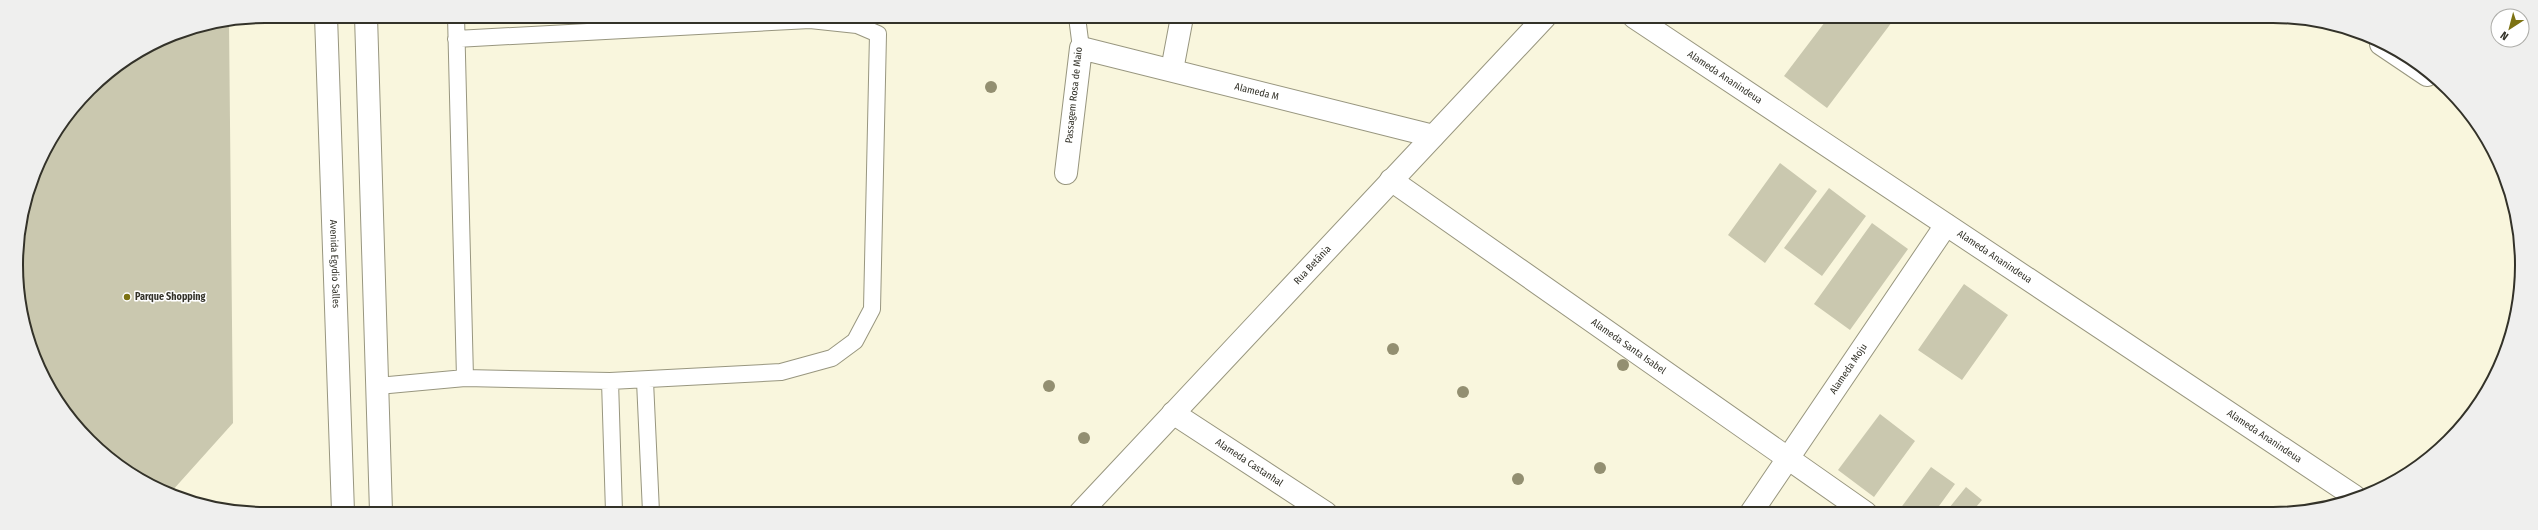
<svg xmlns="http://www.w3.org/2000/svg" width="2538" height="530" viewBox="0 0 2538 530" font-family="'Fira Sans Condensed',sans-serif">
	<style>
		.building { fill: #cac8af }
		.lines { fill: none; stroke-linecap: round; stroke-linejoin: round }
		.lane-casing { stroke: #98967f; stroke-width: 18 }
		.street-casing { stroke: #98967f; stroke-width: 24 }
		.secondary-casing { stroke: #98967f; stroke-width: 24 }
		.lane { stroke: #fff; stroke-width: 16 }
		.street { stroke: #fff; stroke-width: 22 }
		.secondary { stroke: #fff; stroke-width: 22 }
		.tree { fill: #938f71 }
		.poi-dot { fill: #7c7213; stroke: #fff; stroke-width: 1.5 }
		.labels { text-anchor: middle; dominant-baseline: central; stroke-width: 3; stroke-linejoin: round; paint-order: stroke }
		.street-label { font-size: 10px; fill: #333229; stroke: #fff }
		.poi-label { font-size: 10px; font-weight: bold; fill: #333229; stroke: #fff; text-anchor: start }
		.rim { fill: none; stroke: #333229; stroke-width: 2 }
	</style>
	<rect width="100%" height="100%" fill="#f9f6dd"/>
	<path class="building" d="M1798,18H1806L1804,22Z
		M1828,18H1895L1827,108L1784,76Z
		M229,23L233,423L172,491L141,481L78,429L29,345L17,249L35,170L89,89L170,35Z
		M1780,163L1817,191L1765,263L1728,235Z
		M1829,188L1866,216L1822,276L1784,248Z
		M1872,223L1908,249L1850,330L1814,304Z
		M1964,284L2008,315L1962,380L1918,350Z
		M1880,414L1915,441L1874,497L1838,470Z
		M1931,467L1955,484L1934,513H1897Z
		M1966,487L1982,500L1971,513H1945Z"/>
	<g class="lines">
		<g class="lane-casing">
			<path id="lane" d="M456,16L465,378L610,381L781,372L832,358L855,341L872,309L878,34L857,25L810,20L456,39
				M1077,17L1081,48
				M610,381L614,512
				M645,381L651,512
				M378,386L465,378"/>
		</g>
		<g class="street-casing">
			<g id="street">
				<path id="s1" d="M1634,17L2354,496"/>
				<path d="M2381,44L2427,75"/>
				<path d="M1172,70L1182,17"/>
				<path id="s2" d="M1066,173L1081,48L1433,136"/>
				<path id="s3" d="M1391,180L1866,513"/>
				<path id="s4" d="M1173,413L1326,513"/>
				<path id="s5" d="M1751,513L1946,225"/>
			</g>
		</g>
		<g class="secondary-casing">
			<g id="secondary">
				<path id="s6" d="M326,16L343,512"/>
				<path d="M366,16L381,512"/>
				<path id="s7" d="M1080,513L1545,17"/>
			</g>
		</g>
		<use href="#lane" class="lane"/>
		<use href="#street" class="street"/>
		<use href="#secondary" class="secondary"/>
	</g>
	<g class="tree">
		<circle cx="991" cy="87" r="6"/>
		<circle cx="1393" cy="349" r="6"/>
		<circle cx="1623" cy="365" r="6"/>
		<circle cx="1049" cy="386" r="6"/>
		<circle cx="1463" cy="392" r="6"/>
		<circle cx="1084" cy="438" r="6"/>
		<circle cx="1600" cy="468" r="6"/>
		<circle cx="1518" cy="479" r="6"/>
	</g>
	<circle class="poi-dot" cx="127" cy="297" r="4"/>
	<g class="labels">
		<g class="street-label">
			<text stroke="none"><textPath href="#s1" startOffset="109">Alameda Ananindeua</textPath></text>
			<text stroke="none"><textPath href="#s2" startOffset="307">Alameda M</textPath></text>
			<text transform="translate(1074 95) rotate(-84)">Passagem Rosa de Maio</text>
			<text stroke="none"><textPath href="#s1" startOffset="433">Alameda Ananindeua</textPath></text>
			<text stroke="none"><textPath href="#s6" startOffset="248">Avenida Egydio Salles</textPath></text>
			<text stroke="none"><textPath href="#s7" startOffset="340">Rua Betânia</textPath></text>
			<text stroke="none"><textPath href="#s3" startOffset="290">Alameda Santa Isabel</textPath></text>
			<text stroke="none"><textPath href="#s5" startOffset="174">Alameda Moju</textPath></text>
			<text stroke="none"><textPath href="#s1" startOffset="757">Alameda Ananindeua</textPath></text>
			<text stroke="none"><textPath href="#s4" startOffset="91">Alameda Castanhal</textPath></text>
		</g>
		<g class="poi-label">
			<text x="135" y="297">Parque Shopping</text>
		</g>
	</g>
	<path d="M0 0H2538V530H0ZM265 23H2273A242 242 0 0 1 2515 265V265A242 242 0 0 1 2273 507H265A242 242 0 0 1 23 265V265A242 242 0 0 1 265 23Z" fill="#efefee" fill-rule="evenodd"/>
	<path class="rim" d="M265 23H2273A242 242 0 0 1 2515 265V265A242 242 0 0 1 2273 507H265A242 242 0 0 1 23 265V265A242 242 0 0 1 265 23Z"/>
	<g transform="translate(2510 28) rotate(216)"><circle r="19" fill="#ffffff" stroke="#adada9"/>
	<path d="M0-3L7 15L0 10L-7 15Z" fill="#7c7213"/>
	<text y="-6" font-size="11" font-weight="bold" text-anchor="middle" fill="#333229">N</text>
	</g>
</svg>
